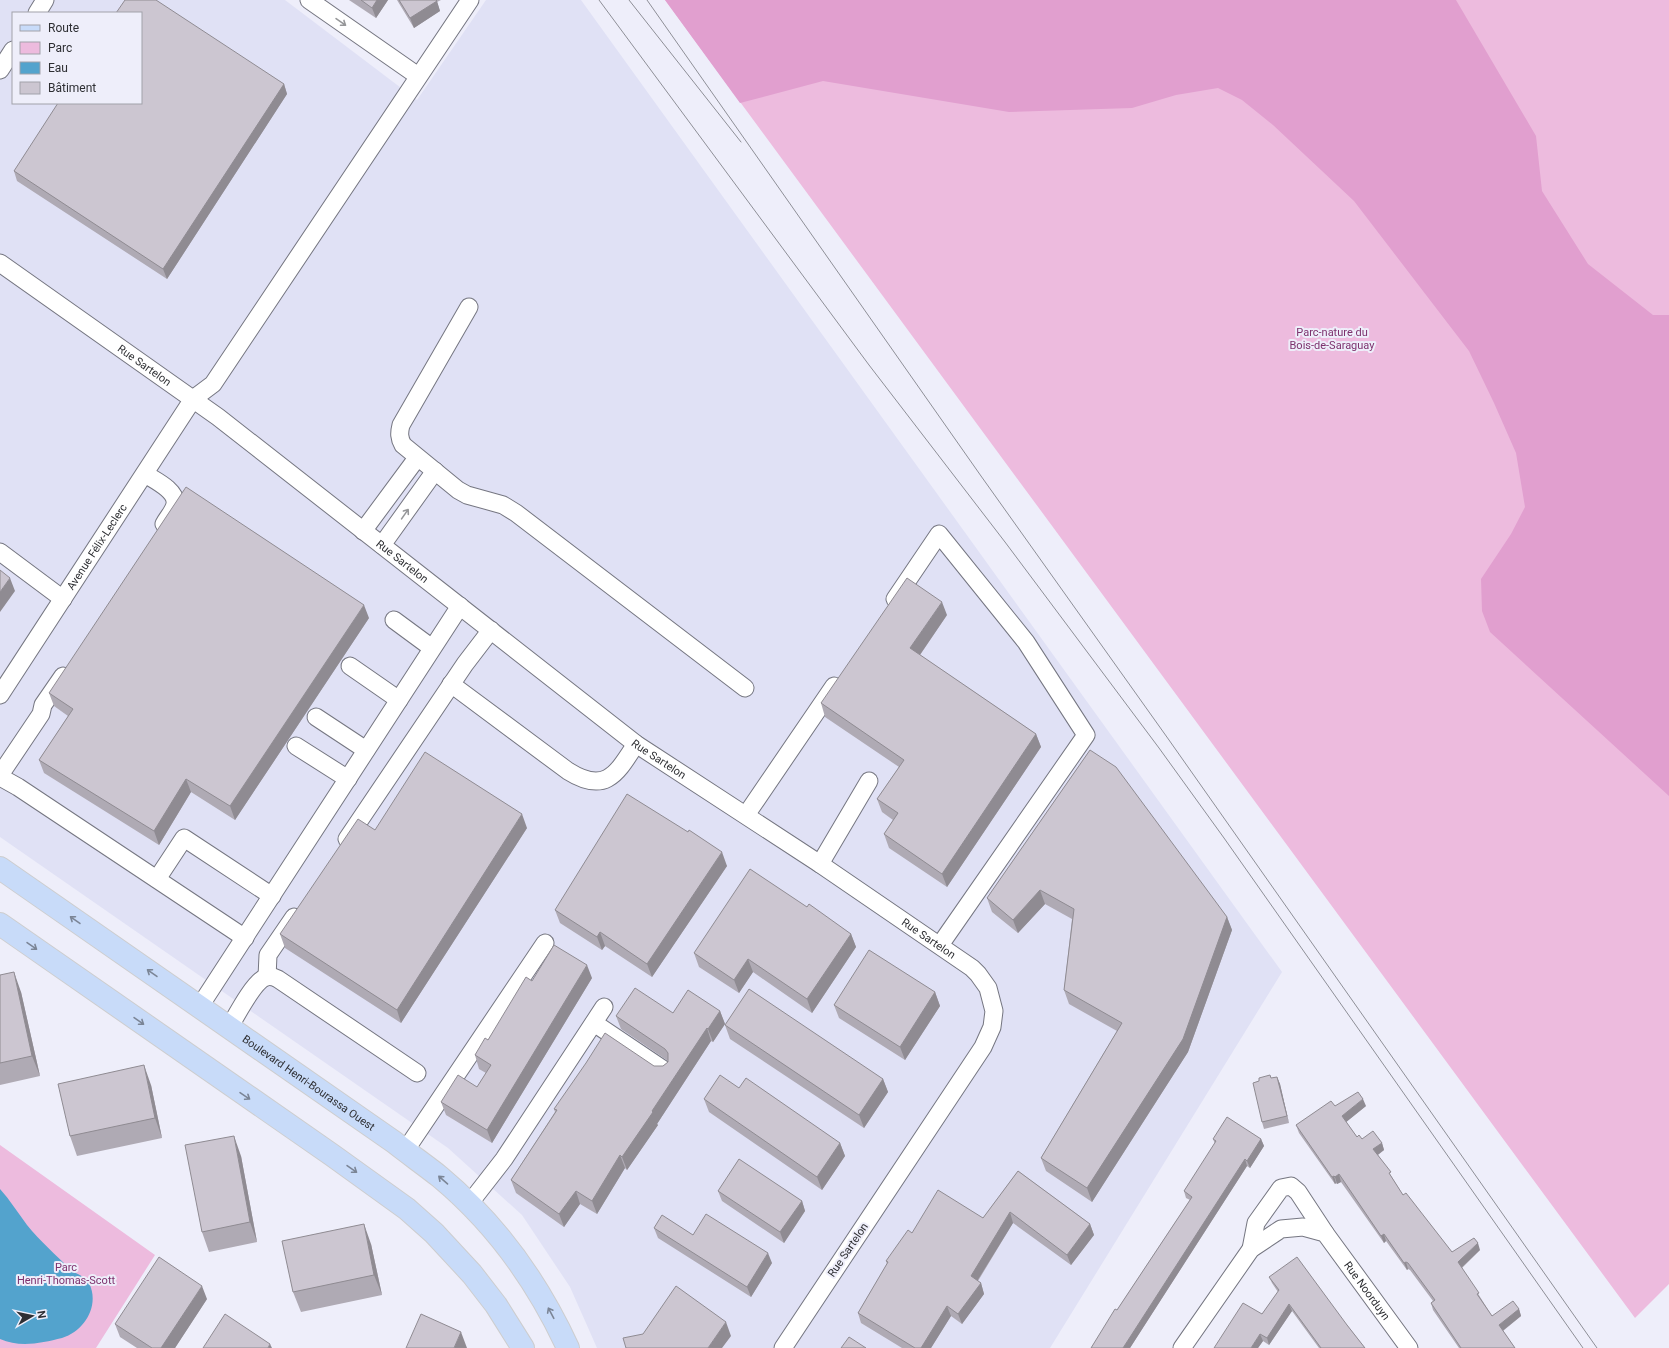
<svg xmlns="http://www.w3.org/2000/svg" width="1669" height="1348" viewBox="0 0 1669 1348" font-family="Roboto,sans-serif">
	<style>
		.built { fill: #e0e1f5; fill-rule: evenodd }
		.green { fill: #edbbde }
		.forest { fill: #e19fcf }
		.water { fill: #53a3cd }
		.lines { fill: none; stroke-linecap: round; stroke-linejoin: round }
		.minor-casing { stroke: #757681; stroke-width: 19 }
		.major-casing { stroke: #cdcdce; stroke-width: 24 }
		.minor { stroke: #fff; stroke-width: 17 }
		.major { stroke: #c8dbf9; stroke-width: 22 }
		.tram { stroke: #8e8f97; stroke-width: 1 }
		.wall { fill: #afaab4 }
		.shaded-wall { fill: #8f8b92 }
		.building { fill: #ccc6d1; stroke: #8f8b92 }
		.oneway { stroke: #969799 }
		.oneway2 { stroke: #7b8596 }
		.labels { text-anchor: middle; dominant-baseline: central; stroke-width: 4; stroke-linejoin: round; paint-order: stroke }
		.park-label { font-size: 11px; fill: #7d316d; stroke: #eeeefa }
		.street-label { font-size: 11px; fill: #2e2f33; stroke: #eeeefa }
	</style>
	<rect width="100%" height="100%" fill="#eeeefa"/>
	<path class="built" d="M0,0H285L417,100L486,0H581L1282,972L1050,1348H597L570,1287L522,1215L448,1148L0,837ZM13,13H141V103H13Z"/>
	<path class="green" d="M665,0H1669V1284L1635,1318Z
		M0,1145L155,1255L96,1348H0Z"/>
	<path class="forest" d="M665,0H1456L1536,136L1542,191L1588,264L1653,315H1669V796L1490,632L1482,611L1481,579L1511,534L1525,507L1516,453L1494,403L1469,351L1354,201L1273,125L1242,100L1218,88L1176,95L1132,108L1009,112L823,81L740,103Z"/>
	<path class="water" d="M0,1189C10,1200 18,1213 27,1225C40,1241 56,1255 70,1269C75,1274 86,1276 89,1283C100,1305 85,1331 62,1338C42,1343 20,1348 0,1339Z"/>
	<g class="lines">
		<g class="minor-casing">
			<g id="minor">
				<path d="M309,0L418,76"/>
				<path d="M37,13L45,0"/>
				<path d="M0,70L13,50"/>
				<path id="s1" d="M0,263L218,417L636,744L820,864L972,968L978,974L988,988L994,1011L992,1027L983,1047L783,1348"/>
				<path d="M469,307L401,425C399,433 399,438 403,445L458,490L467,495L503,505L516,513L745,688"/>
				<path d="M145,474C154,480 177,490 175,504C174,511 167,518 164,524"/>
				<path d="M363,531L417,458"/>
				<path d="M382,545L435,471"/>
				<path d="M0,552L63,599"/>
				<path d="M895,599L939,534L1026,642L1086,735L940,945"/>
				<path d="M394,620L432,648"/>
				<path d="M350,666L399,700"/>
				<path d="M451,684L568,771C606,795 617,773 636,744"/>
				<path id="s2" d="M0,695L193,399L213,384L470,0"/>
				<path d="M316,717L366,750"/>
				<path d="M296,746L348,779"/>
				<path d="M0,775L41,714L43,705L63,676"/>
				<path d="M0,777L18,787L245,938"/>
				<path d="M746,815L834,686"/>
				<path d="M347,839L465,664L491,630"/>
				<path d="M820,864L869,781"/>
				<path d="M157,879L184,838L272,896"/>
				<path d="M267,977L268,955L294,917"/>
				<path d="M200,1006L460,606"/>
				<path d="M594,1023L664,1070"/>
				<path d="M229,1028C236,1016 254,981 266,977C270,976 274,977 278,979L417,1073"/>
				<path d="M405,1151L545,943"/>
				<path d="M469,1204L504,1159L604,1007"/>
				<path d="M1251,1249L1256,1223L1281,1188L1291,1186L1298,1192L1325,1233"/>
				<path id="s3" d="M1182,1348L1251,1249L1281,1229L1303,1227L1325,1233L1409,1348"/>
			</g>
		</g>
		<g class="major-casing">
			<g id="major">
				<path id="s4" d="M0,868L394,1142C409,1154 425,1165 440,1177C495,1223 538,1283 568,1348"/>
				<path d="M0,924L332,1155L407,1209L434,1233L472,1274L496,1305L523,1348"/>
			</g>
		</g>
		<use href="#minor" class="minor"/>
		<use href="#major" class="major"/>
		<path class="tram" d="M599,0L869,365L1005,542L1159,748L1224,838L1583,1348
			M629,0L741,142
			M647,0L981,476L1169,740L1597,1348"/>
	</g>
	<path class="wall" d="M349,0H388L376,18Z
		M397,0H441L437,2L440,11L414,28Z
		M284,84L287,94L167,279L17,181L14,171Z
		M947,615L920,655L1036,734L1041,747L947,887L889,848L884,834L893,820L882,812L877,799L899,767L825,717L821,703Z
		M369,618L235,820L191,792L159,845L44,773L39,760L68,716L54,706L49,693Z
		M1090,750L1227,917L1232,930L1188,1052L1092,1202L1046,1171L1041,1158L1117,1031L1069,1004L1064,990L1072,919L1045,904L1018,933L992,912L987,898Z
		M527,828L401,1023L285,948L280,934L375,830Z
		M688,832L727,866L652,977L605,946L602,950L560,923L555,910Z
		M807,907L851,934L856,947L812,1013L753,972L739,993L699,967L694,953Z
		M0,975L21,992L40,1076L0,1085Z
		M592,978L492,1143L446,1115L441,1102L477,1087L486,1073L479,1069L475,1055L488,1040L532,981Z
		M935,992L940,1006L905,1060L839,1018L834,1005Z
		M720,1011L725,1024L713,1042L711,1041L657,1124L658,1125L627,1170L625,1168L597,1214L580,1204L564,1227L516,1193L511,1180L555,1112L554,1109L654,1066H663L668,1062V1061L621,1029L616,1016Z
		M725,1025L883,1079L888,1092L864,1128L730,1039Z
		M1277,1077L1280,1084L1289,1123L1264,1129L1262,1122L1259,1081Z
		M151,1085L162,1138L77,1156L70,1136Z
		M739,1088L840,1143L845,1156L822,1190L709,1112L704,1099Z
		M1335,1106H1366L1346,1122L1357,1137L1362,1139L1382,1143L1384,1150L1378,1155L1403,1195L1452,1252L1480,1250L1462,1268L1492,1316L1519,1309L1521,1316L1503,1331L1515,1348H1459L1433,1310L1431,1303L1433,1301L1410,1270L1408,1269L1407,1270L1386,1241L1384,1243L1341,1182L1337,1184L1336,1183L1335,1184L1299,1133L1296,1125Z
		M1213,1139H1261L1264,1146L1250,1168L1247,1166L1130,1348H1091L1117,1310L1190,1200L1186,1198L1184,1191L1215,1144Z
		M241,1156L257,1242L209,1252L202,1232Z
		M1018,1171L1090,1224L1094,1235L1071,1265L1013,1223L978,1281L981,1283L984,1294L962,1324L951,1316L931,1348H902L861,1323L858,1313L887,1264L886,1261L983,1218Z
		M718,1191L802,1201L805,1211L784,1243L722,1201Z
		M654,1228L772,1263L751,1297L658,1238Z
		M371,1244L382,1295L301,1312L293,1292Z
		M1269,1277L1347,1325L1365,1348H1319L1292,1311L1269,1345L1263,1341L1258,1348L1262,1314L1278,1292L1272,1283Z
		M207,1299L175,1348H137L120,1337L115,1324Z"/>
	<path class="shaded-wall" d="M377,0H388L376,18L372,8Z
		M437,1L440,11L414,28L410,18Z
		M284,84L287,94L167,279L163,269Z
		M10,578L15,591L0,612V592Z
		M942,602L947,615L915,662L910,648Z
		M364,605L369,618L235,820L230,806Z
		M1036,734L1041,747L947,887L942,874Z
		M186,779L191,792L159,845L154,831Z
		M522,814L527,828L401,1023L397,1010Z
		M722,852L727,866L652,977L647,964Z
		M1040,890L1045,904L1018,933L1013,920Z
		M1227,917L1232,930L1188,1052L1092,1202L1087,1188Z
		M600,932L605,946L602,950L597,937Z
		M851,934L856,947L812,1013L807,999Z
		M748,959L753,972L739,993L734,980Z
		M587,965L592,978L492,1143L487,1130Z
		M14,972L21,992L40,1076L32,1056Z
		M935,992L940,1006L905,1060L900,1047Z
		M720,1011L725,1024L713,1042L708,1029Z
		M707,1028L711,1041L657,1124L658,1125L627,1170L622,1157L652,1111Z
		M144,1065L151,1085L162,1138L155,1118Z
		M1277,1077L1280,1084L1289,1123L1287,1116Z
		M883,1079L888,1092L864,1128L859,1115Z
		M1363,1099L1366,1106L1345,1123L1342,1116Z
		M234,1136L241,1156L257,1242L250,1222Z
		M1261,1139L1264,1146L1250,1168L1247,1161Z
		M840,1143L845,1156L822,1190L817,1177Z
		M1382,1143L1384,1150L1376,1156L1373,1149Z
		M620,1155L625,1168L597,1214L592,1201Z
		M1245,1159L1247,1166L1130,1348H1123Z
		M1339,1174L1341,1182L1337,1184L1335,1177Z
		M1334,1176L1336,1183L1335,1184L1332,1177Z
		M576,1191L580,1204L564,1227L559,1214Z
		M802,1201L805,1211L784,1243L780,1232Z
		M1010,1212L1013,1223L974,1286L971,1276Z
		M364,1224L371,1244L382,1295L374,1275Z
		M1090,1224L1094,1235L1071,1265L1067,1255Z
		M1384,1234L1386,1241L1384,1243L1381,1236Z
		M1478,1243L1480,1250L1460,1269L1458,1262Z
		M768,1253L772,1263L751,1297L747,1287Z
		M1406,1262L1408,1269L1407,1270L1404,1263Z
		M981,1283L984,1294L962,1324L958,1314Z
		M202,1286L207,1299L175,1348H161Z
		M1289,1304L1292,1311L1269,1345L1267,1338Z
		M947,1306L951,1316L931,1348H921Z
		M1519,1309L1521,1316L1501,1332L1499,1325Z
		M726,1322L731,1336L722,1348H708Z
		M461,1332L467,1348H454Z
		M1260,1334L1263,1341L1258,1348H1251Z
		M270,1344L272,1348H268Z"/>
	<path class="building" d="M125,0H156L284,84L163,269L14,171L58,103H141V13H116Z
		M361,0H377L372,8Z
		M399,0H436L437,1L410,18Z
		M186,487L364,605L230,806L186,779L154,831L39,760L73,709L49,693Z
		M0,570L10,578L0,592Z
		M907,578L942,602L910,648L1036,734L942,874L884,834L898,813L877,799L904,760L821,703Z
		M1090,750L1116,767L1227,917L1183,1039L1087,1188L1041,1158L1122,1023L1064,990L1074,909L1040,890L1013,920L987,898Z
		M425,752L522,814L397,1010L280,934L358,819L375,830Z
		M627,794L688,832L689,830L722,852L647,964L600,932L597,937L555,910Z
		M750,869L807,907L809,904L851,934L807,999L748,959L734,980L694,953Z
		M554,945L587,965L487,1130L441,1102L458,1075L477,1087L491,1065L475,1055L485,1038L488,1040L526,977L532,981Z
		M869,950L935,992L900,1047L834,1005Z
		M14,972L32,1056L0,1063V975Z
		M635,988L673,1013L688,990L720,1011L708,1029L707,1028L652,1111L653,1112L622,1157L620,1155L592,1201L576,1191L559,1214L511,1180L557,1110L554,1109L586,1063L605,1033L654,1066H663L668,1062V1053L665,1049L616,1016Z
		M749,989L883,1079L859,1115L725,1025Z
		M144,1065L155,1118L70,1136L58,1084Z
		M720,1075L739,1088L746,1078L840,1143L817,1177L704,1099Z
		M1270,1075L1271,1078L1277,1077L1287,1116L1262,1122L1253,1083L1259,1081V1078Z
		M1358,1092L1363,1099L1342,1116L1357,1137L1359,1135L1362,1139L1373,1131L1382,1143L1373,1149L1391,1172L1389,1173L1403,1195L1406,1193L1452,1252L1474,1238L1478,1243L1458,1262L1479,1293L1477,1294L1492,1316L1513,1301L1519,1309L1499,1325L1515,1348H1461L1431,1303L1435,1300L1408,1263L1406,1262L1404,1263L1384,1234L1381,1236L1339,1174L1335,1177L1334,1176L1332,1177L1296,1125L1331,1101L1335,1106Z
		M1227,1117L1261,1139L1247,1161L1245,1159L1123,1348H1091L1115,1309L1117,1310L1192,1197L1184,1191L1216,1141L1213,1139Z
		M234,1136L250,1222L202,1232L185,1145Z
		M739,1159L802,1201L780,1232L718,1191Z
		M1018,1171L1090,1224L1067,1255L1010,1212L971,1276L981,1283L958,1314L947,1306L921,1348H915L858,1313L888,1262L886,1261L908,1230L912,1233L938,1190L983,1218Z
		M706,1214L768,1253L747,1287L654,1228L662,1215L693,1235Z
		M364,1224L374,1275L293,1292L282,1241Z
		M159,1257L202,1286L161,1348H152L115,1324Z
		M1297,1257L1347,1325L1365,1348H1321L1289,1304L1267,1338L1260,1334L1251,1348H1214L1243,1303L1262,1314L1279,1290L1269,1277Z
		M676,1286L726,1322L708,1348H626L623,1338L643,1334Z
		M225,1314L270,1344L268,1348H203Z
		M421,1314L461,1332L454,1348H406Z
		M849,1337L866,1348H841Z"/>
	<defs><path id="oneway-shaft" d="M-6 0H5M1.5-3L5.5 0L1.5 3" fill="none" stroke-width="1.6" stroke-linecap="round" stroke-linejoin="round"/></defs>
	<g class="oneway">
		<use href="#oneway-shaft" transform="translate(341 22) rotate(35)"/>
		<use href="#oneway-shaft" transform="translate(405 514) rotate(-55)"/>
	</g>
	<g class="oneway2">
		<use href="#oneway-shaft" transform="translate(75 920) rotate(-145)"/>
		<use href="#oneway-shaft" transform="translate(32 946) rotate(35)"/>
		<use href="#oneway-shaft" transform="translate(152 973) rotate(-145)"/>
		<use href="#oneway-shaft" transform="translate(139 1021) rotate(35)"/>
		<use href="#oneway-shaft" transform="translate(245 1096) rotate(34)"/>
		<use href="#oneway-shaft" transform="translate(352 1169) rotate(35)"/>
		<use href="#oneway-shaft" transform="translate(443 1180) rotate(-139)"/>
		<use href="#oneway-shaft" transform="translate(551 1313) rotate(-118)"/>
	</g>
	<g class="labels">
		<g class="park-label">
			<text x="1332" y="332">Parc-nature du<tspan x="1332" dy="13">Bois-de-Saraguay</tspan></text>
			<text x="66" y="1267">Parc<tspan x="66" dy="13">Henri-Thomas-Scott</tspan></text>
		</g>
		<g class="street-label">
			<text stroke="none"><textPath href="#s1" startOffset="177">Rue Sartelon</textPath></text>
			<text stroke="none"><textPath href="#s2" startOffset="177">Avenue Félix-Leclerc</textPath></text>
			<text stroke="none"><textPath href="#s1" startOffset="501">Rue Sartelon</textPath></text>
			<text stroke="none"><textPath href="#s1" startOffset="825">Rue Sartelon</textPath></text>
			<text stroke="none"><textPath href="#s1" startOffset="1149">Rue Sartelon</textPath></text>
			<text stroke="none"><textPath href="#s4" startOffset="376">Boulevard Henri-Bourassa Ouest</textPath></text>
			<text transform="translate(848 1250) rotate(-56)">Rue Sartelon</text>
			<text stroke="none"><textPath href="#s3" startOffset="273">Rue Noorduyn</textPath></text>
		</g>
	</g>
	<rect x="12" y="12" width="130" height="92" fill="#eeeefa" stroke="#a1a2aa"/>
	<rect x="20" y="25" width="20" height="6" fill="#c8dbf9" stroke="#a1a2aa"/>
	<text x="48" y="32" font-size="12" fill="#2e2f33">Route</text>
	<rect x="20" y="42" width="20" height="12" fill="#edbbde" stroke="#a1a2aa"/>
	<text x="48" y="52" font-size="12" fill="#2e2f33">Parc</text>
	<rect x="20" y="62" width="20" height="12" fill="#53a3cd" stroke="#a1a2aa"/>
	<text x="48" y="72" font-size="12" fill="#2e2f33">Eau</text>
	<rect x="20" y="82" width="20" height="12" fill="#ccc6d1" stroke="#a1a2aa"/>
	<text x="48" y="92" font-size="12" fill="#2e2f33">Bâtiment</text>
	<g transform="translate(32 1316) rotate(81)" stroke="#eeeefa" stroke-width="3" paint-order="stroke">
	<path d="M0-3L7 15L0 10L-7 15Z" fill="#2e2f33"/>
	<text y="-6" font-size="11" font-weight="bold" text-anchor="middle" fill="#2e2f33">N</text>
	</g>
</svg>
